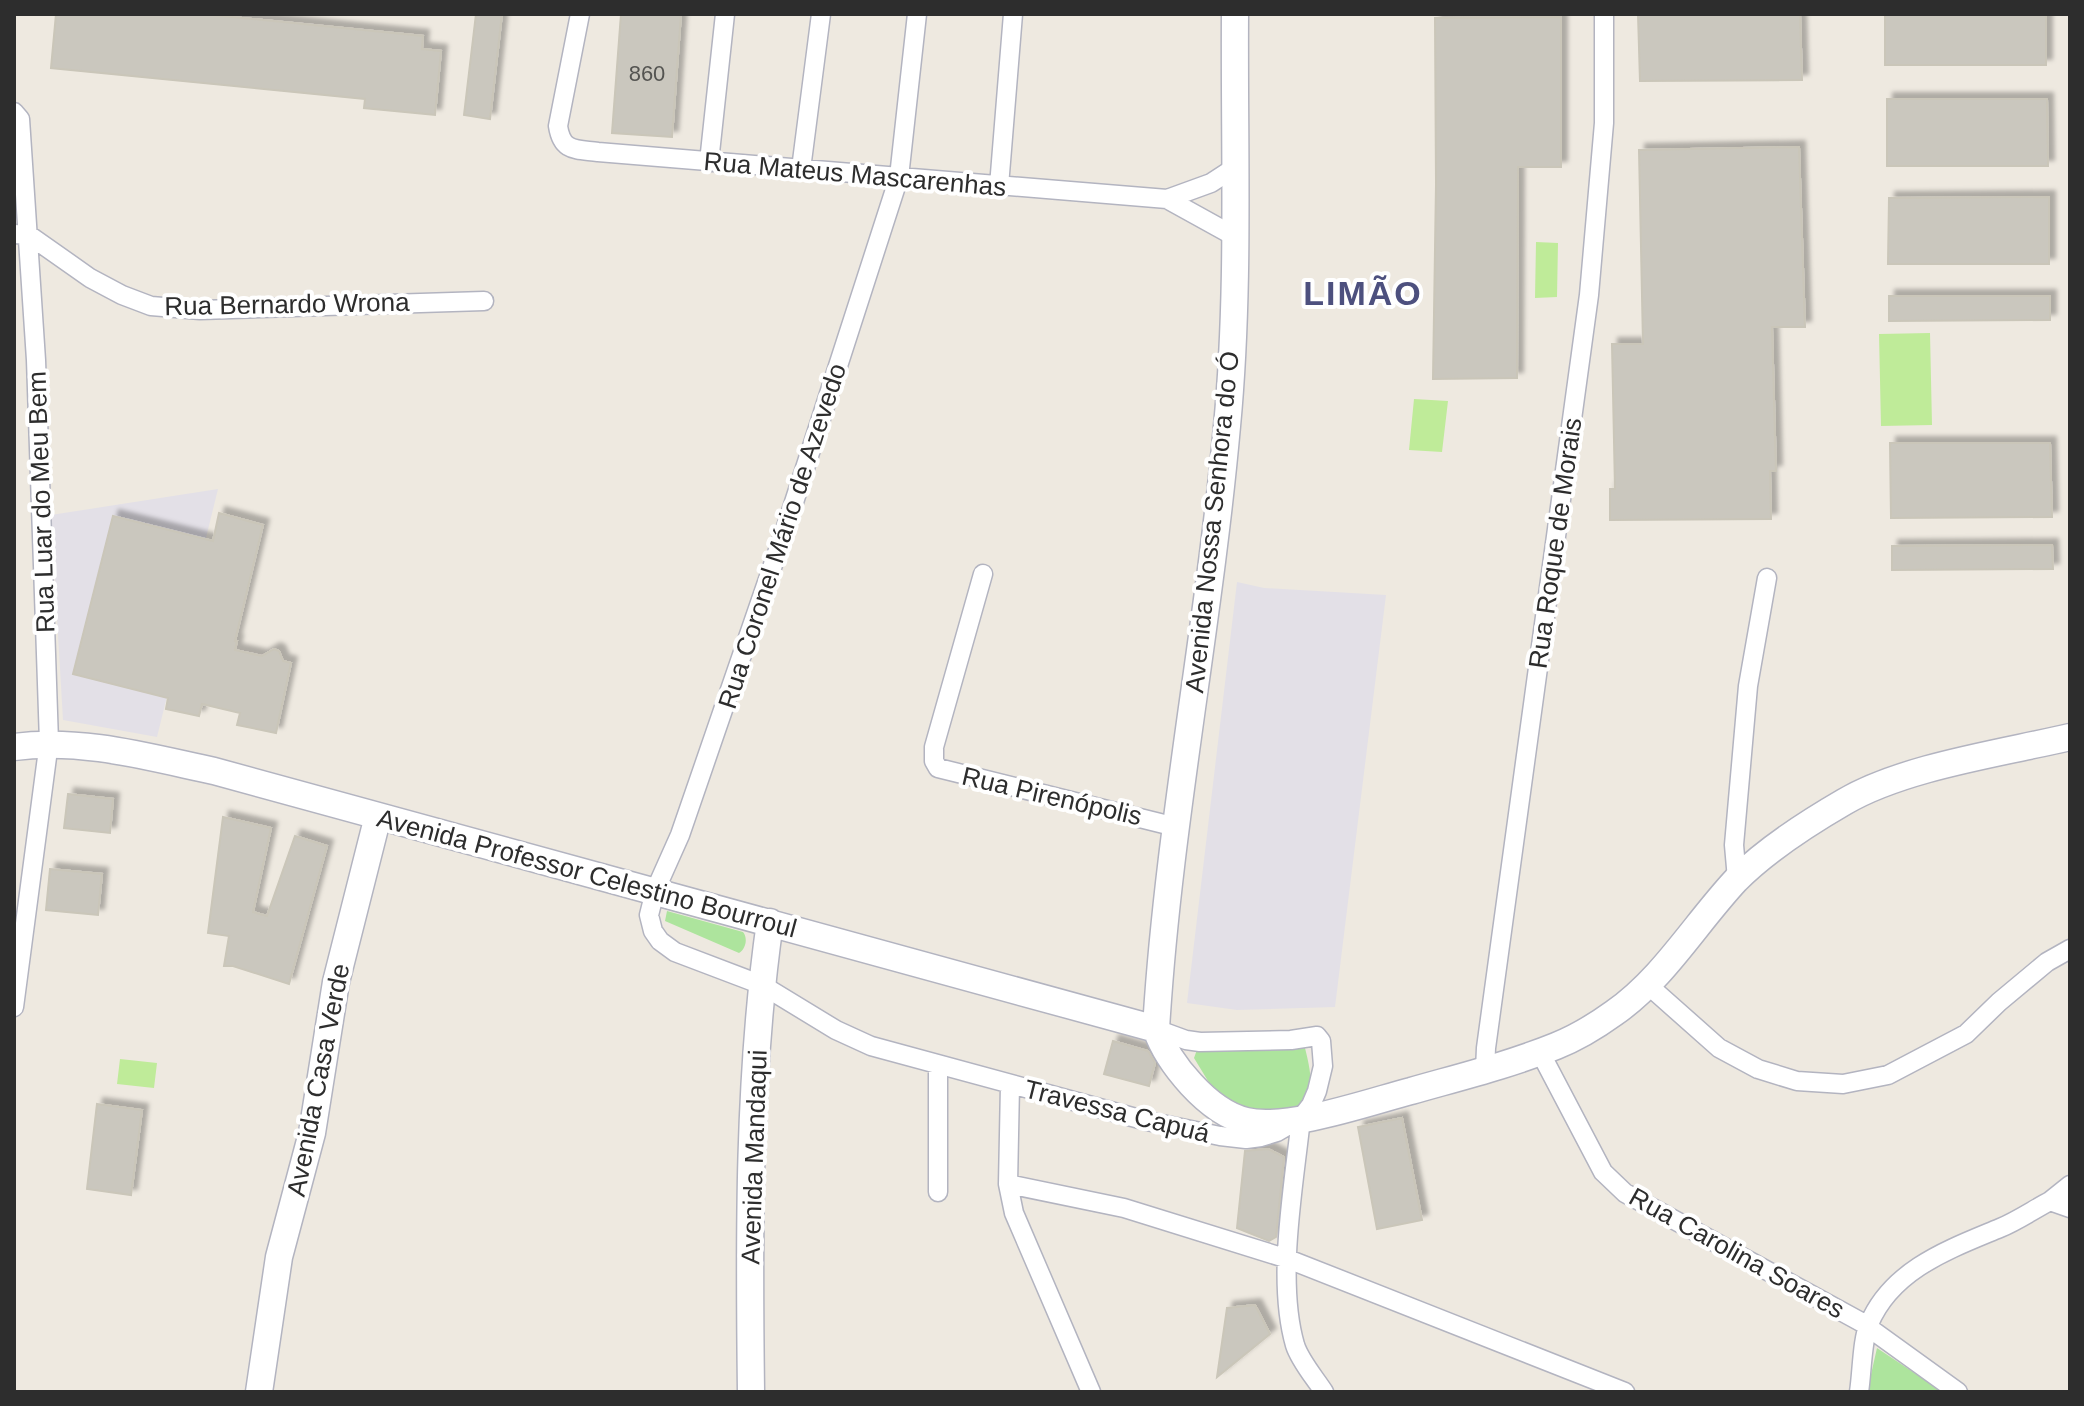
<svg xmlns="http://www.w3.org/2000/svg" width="2084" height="1406" viewBox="0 0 2084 1406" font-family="Arial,sans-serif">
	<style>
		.industrial { fill: #e3e0e7 }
		.green { fill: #ade49d }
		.pitch { fill: #bfeb99 }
		.building { fill: #cac7be; stroke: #cac6b9; stroke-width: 2; filter: url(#shadow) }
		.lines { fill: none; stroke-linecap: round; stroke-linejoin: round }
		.minor-casing { stroke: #b3b4c0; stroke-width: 21 }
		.secondary-casing { stroke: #b3b4c0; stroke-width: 29 }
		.minor { stroke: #fff; stroke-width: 18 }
		.secondary { stroke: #fff; stroke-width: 26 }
		.labels { text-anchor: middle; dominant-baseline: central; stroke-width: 8; stroke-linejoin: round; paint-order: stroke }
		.number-label { font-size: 22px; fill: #545451 }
		.street-label { font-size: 26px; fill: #2d2d2d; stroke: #fff }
		.district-label { font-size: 34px; font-weight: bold; letter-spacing: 2px; fill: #4d507e; stroke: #fff }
	</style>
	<defs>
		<filter id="shadow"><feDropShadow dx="6" dy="-6" stdDeviation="2" flood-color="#0004"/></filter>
	</defs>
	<rect width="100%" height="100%" fill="#eee9e0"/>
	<path class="industrial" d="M218,489L157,737L63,720L51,515Z
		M1237,582L1264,588L1386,595L1335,1007L1237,1010L1187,1003Z"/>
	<path class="green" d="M667,911L743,932C748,938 746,949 739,953L665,921Z
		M1289,1045L1305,1048C1309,1064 1316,1092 1304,1106C1298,1113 1283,1116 1274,1119L1219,1099L1194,1058L1198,1047Z
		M1877,1348L1943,1392H1867Z"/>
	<path class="pitch" d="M1536,242L1558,243L1557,297L1535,298Z
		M1930,333L1932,425L1881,426L1879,334Z
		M1414,399L1448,401L1442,452L1409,450Z
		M120,1059L157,1063L154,1088L117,1084Z"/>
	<path class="building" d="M56,14H203L423,36L422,49L441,51L435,115L364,108L365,99L51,68Z
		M476,14H502L490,119L464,115Z
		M621,14H681L672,137L612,133Z
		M1638,14H1800L1802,80L1640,81Z
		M1885,14H2046V65H1885Z
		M1561,17V167H1518L1517,378L1433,379L1436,184L1435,18Z
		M1887,99H2047L2048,166H1887Z
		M1799,147L1805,327H1772L1776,471H1770L1771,519L1610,520V489H1615L1612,344H1643L1639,150Z
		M2049,197V264H1888L1889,198Z
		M1889,296H2050V320L1889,321Z
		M1890,443H2050L2052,517L1891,518Z
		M219,513L263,525L235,641H237L235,650L262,656L274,649L279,651L283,661L291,663L276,733L237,725L240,713L202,704L199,716L166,709L168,698L73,674L113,516L213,541Z
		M2052,545L2053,569L1892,570V546Z
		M68,794L113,799L110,833L64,828Z
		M223,817L271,828L253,912L267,916L295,836L327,846L289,984L233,966H224L229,936L208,933Z
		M50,869L102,874L98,915L46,910Z
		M1113,1041L1148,1051L1155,1063L1149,1086L1104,1074Z
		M97,1104L142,1110L131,1195L87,1189Z
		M1402,1118L1422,1220L1377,1229L1358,1127Z
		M1268,1149L1284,1157L1276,1237L1269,1241L1237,1228L1245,1151Z
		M1255,1305L1270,1334L1217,1377L1227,1308Z"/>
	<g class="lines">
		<g class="minor-casing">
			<path id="minor" d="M580,14L558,126C562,152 575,149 598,152L1167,199L1234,236
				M917,14L899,177L786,527L680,835L655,891L649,915L653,931L660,941L675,952L762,985L836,1030L871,1046L1147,1121L1220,1136L1246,1139L1261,1137L1277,1132L1301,1118L1311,1105L1317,1091L1323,1066L1321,1041L1317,1036L1291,1040L1200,1042L1186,1040L1156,1029
				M14,112L20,119L36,360L49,742L14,1007
				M709,162L725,14
				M801,169L821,14
				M999,186L1013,14
				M1167,199L1211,183L1234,168
				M14,234L29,235L90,278L122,295L151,306L200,310L484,301
				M983,574L934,747V761L938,768L1176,827
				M1737,879L1734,845L1748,686L1767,578
				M1648,985L1719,1048L1758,1069L1797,1081L1843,1084L1888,1075L1966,1034L1999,1002L2047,962L2070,949
				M1540,1052L1603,1172L1625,1193L1861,1322L1958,1392
				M1485,1070L1486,1048L1589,295L1604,123V14
				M1010,1085L1008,1184L1014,1213L1091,1392
				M1301,1118C1294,1186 1276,1279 1295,1345C1300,1361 1315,1378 1324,1392
				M1008,1184L1124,1208L1288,1259L1625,1392
				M938,1192V1066
				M2050,1201L2070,1185
				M1859,1392C1862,1374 1862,1339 1869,1324C1892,1269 1950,1249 2000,1228C2017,1221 2033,1210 2050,1201L2070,1208"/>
		</g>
		<g class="secondary-casing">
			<path id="secondary" d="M1235,14C1234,151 1240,289 1227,426C1209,628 1168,827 1156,1029C1168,1063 1208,1112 1246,1121C1287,1131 1369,1102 1411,1091C1460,1077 1509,1065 1556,1046C1576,1038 1596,1026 1614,1013C1663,979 1695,924 1736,880C1767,849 1806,824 1844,802C1903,767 2002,753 2070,737
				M14,747C82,738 148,757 214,771L1156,1029
				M259,1392L279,1257L312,1133L336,982L378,816
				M751,1392C749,1237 748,1076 770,922"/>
		</g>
		<use href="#minor" class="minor"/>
		<use href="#secondary" class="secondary"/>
	</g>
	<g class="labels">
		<g class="number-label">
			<text x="647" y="73">860</text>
		</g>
		<g class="street-label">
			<text transform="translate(855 174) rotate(5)">Rua Mateus Mascarenhas</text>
			<text transform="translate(287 304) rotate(-1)">Rua Bernardo Wrona</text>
			<text transform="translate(41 502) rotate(-92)">Rua Luar do Meu Bem</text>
			<text transform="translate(1212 522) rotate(-84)">Avenida Nossa Senhora do Ó</text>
			<text transform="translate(782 536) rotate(-72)">Rua Coronel Mário de Azevedo</text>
			<text transform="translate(1555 543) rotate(-82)">Rua Roque de Morais</text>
			<text transform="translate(1052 796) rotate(13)">Rua Pirenópolis</text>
			<text transform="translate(587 873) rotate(15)">Avenida Professor Celestino Bourroul</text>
			<text transform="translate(318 1080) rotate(-79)">Avenida Casa Verde</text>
			<text transform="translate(1117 1111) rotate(14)">Travessa Capuá</text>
			<text transform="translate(754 1157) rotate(-88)">Avenida Mandaqui</text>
			<text transform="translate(1737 1253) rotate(29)">Rua Carolina Soares</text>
		</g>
		<g class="district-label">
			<text x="1363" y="293">LIMÃO</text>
		</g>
	</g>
	<rect width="2084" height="1406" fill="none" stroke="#2d2d2d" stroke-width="32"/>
</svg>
